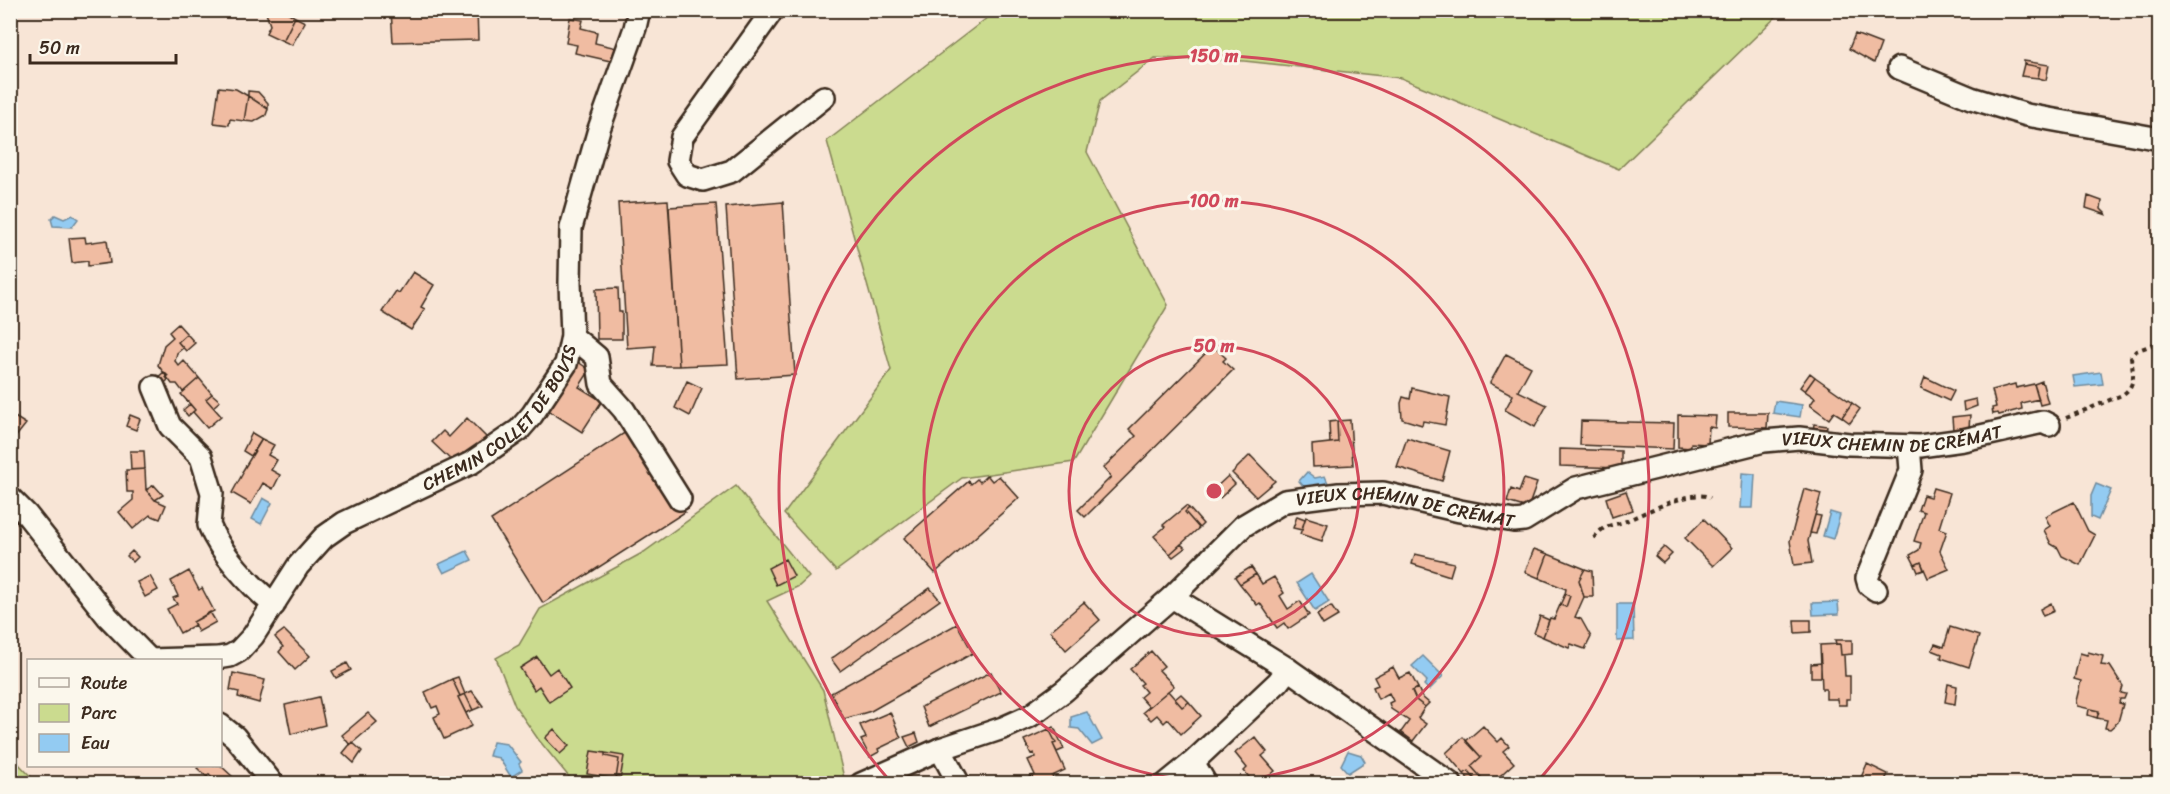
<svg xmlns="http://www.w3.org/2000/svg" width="2170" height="794" viewBox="0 0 2170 794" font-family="Sriracha,sans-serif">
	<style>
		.green { fill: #cbdb8f; stroke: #838256; stroke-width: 1.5 }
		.water { fill: #93cbf2; stroke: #708b9d; stroke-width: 1.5 }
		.building { fill: #f0bca2; stroke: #3b2a1e; stroke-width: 1.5 }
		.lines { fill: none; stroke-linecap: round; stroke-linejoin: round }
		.minor-casing { stroke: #3b2a1e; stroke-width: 26 }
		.path { stroke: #3b2a1e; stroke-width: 4; stroke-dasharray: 4.5 4.5; stroke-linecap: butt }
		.minor { stroke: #fbf7ec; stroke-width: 21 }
		.ring { fill: none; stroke: #d1495b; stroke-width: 3 }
		.labels { text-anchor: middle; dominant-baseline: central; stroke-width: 6; stroke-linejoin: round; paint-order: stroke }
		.street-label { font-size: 18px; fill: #3b2a1e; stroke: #fbf7ec }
		.centre { fill: #d1495b; stroke: #fbf7ec; stroke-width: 3 }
		.ring-label { font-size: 18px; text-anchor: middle; font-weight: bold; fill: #d1495b; stroke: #fbf7ec; stroke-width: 6; stroke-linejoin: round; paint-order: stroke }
	</style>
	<rect width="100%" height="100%" fill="#f8e5d6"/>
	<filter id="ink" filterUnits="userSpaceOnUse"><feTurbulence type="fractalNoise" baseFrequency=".0167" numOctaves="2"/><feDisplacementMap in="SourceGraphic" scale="12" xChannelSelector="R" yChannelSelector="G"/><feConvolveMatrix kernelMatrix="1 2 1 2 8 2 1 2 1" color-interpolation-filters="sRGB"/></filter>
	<g filter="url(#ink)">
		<path class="green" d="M996,11V10L1782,11L1619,169L1401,78L1244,61L1155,58L1100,101L1087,152L1168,305L1074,462L962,478L836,571L784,514L891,370L827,141Z
			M736,486L809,577L799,586L767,601L823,690L845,782L574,783L538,739L515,706L496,658L519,645L540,609L644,552Z
			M11,748L16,761L37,783H11Z"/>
		<path class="water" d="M55,215L64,219L72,215L78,219L72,227L53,226L51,219Z
			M2101,372L2103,384L2075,387L2073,376Z
			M1775,401L1802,405L1800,417L1773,413Z
			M1307,472L1315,478L1325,476L1328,483L1305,488L1299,481Z
			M1742,473L1755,474L1753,508H1740Z
			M2096,484L2111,490L2098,520L2091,517V496Z
			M263,498L272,503L261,524L252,519Z
			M1830,512L1840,515L1833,539L1823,536Z
			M467,551L472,560L444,573L439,564Z
			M1311,574L1329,602L1315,611L1297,583Z
			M1838,602L1839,614L1813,615L1812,603Z
			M1617,604H1633L1634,640L1617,641Z
			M1423,656L1443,676L1429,690L1424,685L1427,681L1412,666Z
			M1087,712L1102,740L1092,745L1079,729L1071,728V717Z
			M493,742L507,744L521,762L519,764L522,770L511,777L499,758L489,756Z
			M1348,751L1361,755L1365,762L1348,773L1341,765Z"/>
		<path class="building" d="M261,10H284L295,17L283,41L266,33L270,25L266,13Z
			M391,10H477L478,40L393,42Z
			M295,17L305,22L292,45L283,41Z
			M570,18L583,20L581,28L597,32L595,43L617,48L615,62L575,53L577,45L566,43Z
			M1855,34L1881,44L1874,63L1849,49Z
			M2024,61L2049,65L2046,80L2038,78L2040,67L2024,64Z
			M2024,64L2040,67L2038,78L2021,76Z
			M219,87L236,89L248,96L244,121L230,119L229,125L214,123Z
			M248,91L258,92L268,103V109L248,96Z
			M248,96L268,109L266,115L254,122L244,121Z
			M2088,196L2102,201L2101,209L2107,215L2086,208Z
			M668,200L679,366H653L655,346L627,348L618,203Z
			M783,202L795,375L738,379L726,207Z
			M716,204L728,364L679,366L669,207Z
			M85,237L86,243L107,240L110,263L88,266V261L72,263L69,238Z
			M413,272L434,285L421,307L425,309L411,330L382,312L396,291L399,293Z
			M618,288L619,312H622V339H597L596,289Z
			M178,324L187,334L178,342L183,348L177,353L175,361L179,366L184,361L199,378L183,392L177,384H172L158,365L164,345L173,337L169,332Z
			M187,334L195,343L186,351L178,342Z
			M1213,346L1226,358L1223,361L1233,370L1085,517L1078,510L1111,477L1103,468L1136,436L1129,429Z
			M1506,354L1531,367L1518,391L1547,405L1535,427L1505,410L1513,395L1490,383Z
			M578,362L590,370L579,387L602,401L582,432L546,409Z
			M164,372L168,376L166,377L168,380L163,384L157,378Z
			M1810,373L1815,377L1805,391L1800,387Z
			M1815,377L1852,403L1842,417L1834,412L1829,419L1810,405L1815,398L1805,391Z
			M1925,377L1954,391L1949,401L1921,388Z
			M199,378L212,394L206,399L221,416L207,428L193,412L195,410L181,394Z
			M687,381L702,388L690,416L675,408Z
			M2042,381L2048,403L2040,405L2034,384Z
			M2015,384L2016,388L2034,384L2039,399L2021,403L2022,409L1999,415L1998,413L1993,414L1992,408L1996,407L1992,390Z
			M1412,388L1450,397L1445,425L1423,421L1422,425L1402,419L1401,403L1403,397L1410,399Z
			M212,394L220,401L213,407L206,399Z
			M1976,399L1977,406L1964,411L1963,402Z
			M1852,403L1860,409L1850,423L1842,417Z
			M190,404L195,410L188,416L183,410Z
			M1728,413H1768L1767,428L1728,427Z
			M10,414L26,424L10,444Z
			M130,415L140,419L136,430L126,426Z
			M1678,415L1716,416L1715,428L1709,427L1708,444L1691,443V448L1678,447Z
			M1970,415L1969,428L1953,430L1952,417Z
			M467,418L486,437L467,457L463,453L454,463L432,442L443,431L449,437Z
			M1350,420L1353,465L1313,467L1312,445L1338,442L1337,421Z
			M1337,421L1338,442L1330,443L1329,422Z
			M1581,421L1674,423L1673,449L1580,445Z
			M1814,424L1827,426L1826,432L1813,431Z
			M632,428L685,512L543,603L491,520Z
			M252,433L262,439L251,456L243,451Z
			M1407,438L1450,451L1442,481L1397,467Z
			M262,439L274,445L268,455L277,460L271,470L280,475L273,489L263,483L251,504L232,493L243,473L242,472Z
			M1560,449L1621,451V468L1560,466Z
			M130,451H144L145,469L131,470Z
			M1250,455L1275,481L1256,497L1232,473Z
			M145,469L146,490L155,500L166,505L160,519L150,515L133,529L119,512L133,500V492H127L126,470Z
			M987,475L992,481L999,476L1019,498L935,573L904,538L969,481L971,484L977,479L980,482Z
			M1228,476L1235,484L1220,498L1213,490Z
			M1524,479L1537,483L1528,508L1507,502L1511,489L1519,492Z
			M154,485L163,495L155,500L146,490Z
			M1933,488L1950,493L1939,528L1947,531L1940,551L1949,569L1928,578L1921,562L1915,565L1910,555L1919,550L1921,543L1914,541L1924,512L1918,510L1923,495L1930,497Z
			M1804,489L1821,494L1808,541L1812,563L1794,565L1790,541Z
			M1626,491L1633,510L1612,517L1606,498Z
			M2074,502L2088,531L2095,535L2080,565L2062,556L2058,548L2051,544L2044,530L2050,526L2045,516Z
			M1186,506L1189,508L1185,512L1199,528L1170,554L1154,536L1165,527L1163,525Z
			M1189,508L1203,524L1199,528L1185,512Z
			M1815,515L1821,516L1816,534L1810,533Z
			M1297,516L1305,519L1302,530L1293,528Z
			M1306,517L1328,524L1322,541L1300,534Z
			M1704,519L1732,548L1713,566L1685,538Z
			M1181,544L1185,548L1173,557L1170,554Z
			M1664,547L1672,554L1663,563L1655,556Z
			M1534,549L1548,554L1539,578L1525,572Z
			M132,551L138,557L133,562L127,556Z
			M1415,554L1454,563L1450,576L1412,564Z
			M1548,554L1585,569L1579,580L1584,597L1575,617L1581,619L1591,637L1585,649L1571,644L1569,648L1543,637L1550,618L1554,619L1560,605L1566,607L1570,596L1565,594L1566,589L1539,578Z
			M785,559L794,576L776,585L768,568Z
			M1921,562L1924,570L1918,572L1915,565Z
			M1251,567L1256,574L1240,584L1235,577Z
			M1585,569L1592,571L1593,597H1584L1579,580Z
			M189,571L199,590L202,588L214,611L193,622L195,625L180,633L167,609L177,604L173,598L178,596L171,581Z
			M1256,574L1262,584L1274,577L1284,593L1280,596L1288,609L1300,601L1309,615L1288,629L1284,623L1277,628L1260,603L1257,605L1240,584Z
			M150,576L158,590L145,597L137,582Z
			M930,588L940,600L840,671L831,659Z
			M1565,594L1570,596L1566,607L1560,605Z
			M1084,602L1100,620L1066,650L1050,631Z
			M2051,603L2054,611L2043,616L2040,609Z
			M1331,606L1338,616L1323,625L1317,615Z
			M210,612L216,622L198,632L193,622Z
			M1540,616L1549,620L1543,637L1534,633Z
			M1794,620H1811V632L1795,633Z
			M957,624L973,653L871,711L844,719L831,693Z
			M1950,627L1979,636L1969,667L1941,658L1942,654L1932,650L1935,644L1944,647Z
			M284,630L310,656L295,670L279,652L283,647L275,637Z
			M1835,640H1852V654L1841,655L1840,644H1836Z
			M1840,644L1841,655H1844L1845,676H1850V699H1846V705H1838L1837,699H1826V689H1822L1820,645Z
			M1151,651L1164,666L1159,670L1174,686L1149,707L1140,697L1146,692L1140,685L1143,683L1130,669Z
			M2088,652L2103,656L2101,665L2110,666L2123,686L2121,693L2126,694L2124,699H2120L2119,703L2123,704L2118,722L2110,729L2105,728L2107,720L2097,718L2099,711L2077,706L2076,701L2081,681L2074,679L2080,653L2087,655Z
			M537,657L549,674L557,668L570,688L549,702L539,686L534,690L520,668Z
			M347,663L351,670L336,678L332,671Z
			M1821,663V677H1811V664Z
			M1393,667L1399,678L1410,673L1418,688L1412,691L1416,700L1425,707L1418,718L1426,724L1413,741L1401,732L1409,721L1391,709L1389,703L1393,701L1389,693L1378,699L1373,687L1378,685L1374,677Z
			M991,672L1001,692L929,727L921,707Z
			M233,673L265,680L259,703L238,697L239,692L230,690Z
			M458,677L465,694L460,696L452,679Z
			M452,679L460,696L458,697L472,726L444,739L434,717L440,714L437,706L432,708L425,692Z
			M1948,684L1957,686L1955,704L1945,702Z
			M1418,688L1422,697L1429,703L1425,707L1416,700L1412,691Z
			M472,691L483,706L473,710L465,694Z
			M1168,691L1182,707L1189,702L1201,716L1181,734L1168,719L1164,723L1157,715L1151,720L1143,712Z
			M465,694L473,710L466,713L458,697Z
			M1181,694L1189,702L1182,707L1175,699Z
			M319,697L325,725L291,734L285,705Z
			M2089,709L2099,711L2097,718L2088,715Z
			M890,712L901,738L878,749L879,752L870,757L861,740L866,738L860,725Z
			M368,713L377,722L350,745L342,735Z
			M1483,726L1498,742L1502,738L1509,746L1503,751L1514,763L1491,784H1487L1471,766L1481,757L1466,741Z
			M1054,727L1064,749L1057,752L1053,744L1056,743L1049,729Z
			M554,729L569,746L560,754L545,738Z
			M1049,729L1056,743L1053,744L1065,770L1052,776L1054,780L1046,784H1033L1030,777L1035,775L1028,760L1035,757L1034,753L1031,754L1024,740Z
			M916,733L919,742L909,747L904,737Z
			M1255,737L1267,752L1262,756L1275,771L1260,784H1243L1249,777L1244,771L1247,768L1235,753Z
			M1463,737L1481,757L1471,766L1487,784H1479L1468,771L1464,774L1446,753Z
			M352,742L362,751L354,763L343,753Z
			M591,751L605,753V756L619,759L616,779L587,774Z
			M605,753L624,756L620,780L616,779L619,759L605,756Z
			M1867,764L1888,774L1883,784H1858Z
			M220,765L233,777L227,784H219L209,774L207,777L197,768L199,766Z
			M1468,771L1479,784H1473L1464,774Z
			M1269,776L1275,784H1260Z"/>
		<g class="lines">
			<g class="minor-casing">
				<g id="minor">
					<path d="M770,10V14L682,137L678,161L687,175L703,180L732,171L824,97"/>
					<path d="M1899,68L1971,98L2027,115L2160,139"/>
					<path d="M572,336L597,357L601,384L624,410L680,499"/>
					<path d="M154,387L170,426L201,457L212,493L209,525C220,553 251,586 274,605"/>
					<path d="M10,498L27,515L108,617L150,660"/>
					<path d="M1876,590L1869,585L1867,578L1911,470L1909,446"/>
					<path d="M1172,597L1288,669L1451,784"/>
					<path id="s1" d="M149,660L218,658L230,656L239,651L253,636L298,566L324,537L344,523L471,463L519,430L532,415L566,364L572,336L570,283L571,228L599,129L635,28L639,10"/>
					<path d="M220,725L235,737L273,784"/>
					<path d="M940,749L959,784"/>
					<path d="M1193,762L1206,784"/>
					<path id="s2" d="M861,784L940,749L1003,728L1030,716L1064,691L1172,597L1243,526L1285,501L1339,494L1383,493L1460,511L1514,521L1524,520L1576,488L1764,441L1799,438L1849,444L1920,446L1963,440L2043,422L2049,425"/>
					<path d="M1166,784L1193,762L1278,682L1288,669"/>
				</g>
			</g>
			<path class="path" d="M2066,418L2122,395C2137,385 2133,373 2131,357L2136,351L2160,342
				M1594,538C1597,534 1600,531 1604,528C1611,524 1619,524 1626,521C1643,514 1695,487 1710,498"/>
			<use href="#minor" class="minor"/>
		</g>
	</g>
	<g class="ring">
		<circle cx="1214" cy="491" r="145"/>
		<circle cx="1214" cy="491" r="290"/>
		<path d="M891 782A435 435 0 1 1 1537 782"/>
	</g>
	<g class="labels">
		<g class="street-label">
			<text stroke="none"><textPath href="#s1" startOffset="452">CHEMIN COLLET DE BOVIS</textPath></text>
			<text stroke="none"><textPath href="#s2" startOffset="1143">VIEUX CHEMIN DE CRÉMAT</textPath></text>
			<text stroke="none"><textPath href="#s2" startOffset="639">VIEUX CHEMIN DE CRÉMAT</textPath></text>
		</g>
	</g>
	<circle cx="1214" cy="491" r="9" class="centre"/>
	<g class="ring-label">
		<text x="1214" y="62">150 m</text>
		<text x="1214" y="207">100 m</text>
		<text x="1214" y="352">50 m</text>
	</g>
	<rect width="2170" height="794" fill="none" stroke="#fbf7ec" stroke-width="36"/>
	<rect x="18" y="18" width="2134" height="758" fill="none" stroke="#3b2a1e" stroke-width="2" filter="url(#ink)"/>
	<rect x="27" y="659" width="195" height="108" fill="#fbf7ec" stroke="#aea59a" stroke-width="1.5"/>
	<rect x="39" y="678" width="30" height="9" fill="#fbf7ec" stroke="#aea59a" stroke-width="1.5"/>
	<text x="81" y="689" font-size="18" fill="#3b2a1e">Route</text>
	<rect x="39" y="704" width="30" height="18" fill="#cbdb8f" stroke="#aea59a" stroke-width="1.5"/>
	<text x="81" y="719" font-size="18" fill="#3b2a1e">Parc</text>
	<rect x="39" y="734" width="30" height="18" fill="#93cbf2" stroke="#aea59a" stroke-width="1.5"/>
	<text x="81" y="749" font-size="18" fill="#3b2a1e">Eau</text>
	<path d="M30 54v9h146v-9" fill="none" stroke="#3b2a1e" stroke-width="3"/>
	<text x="39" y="54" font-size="18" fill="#3b2a1e" stroke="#fbf7ec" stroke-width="4.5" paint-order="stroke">50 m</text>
</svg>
